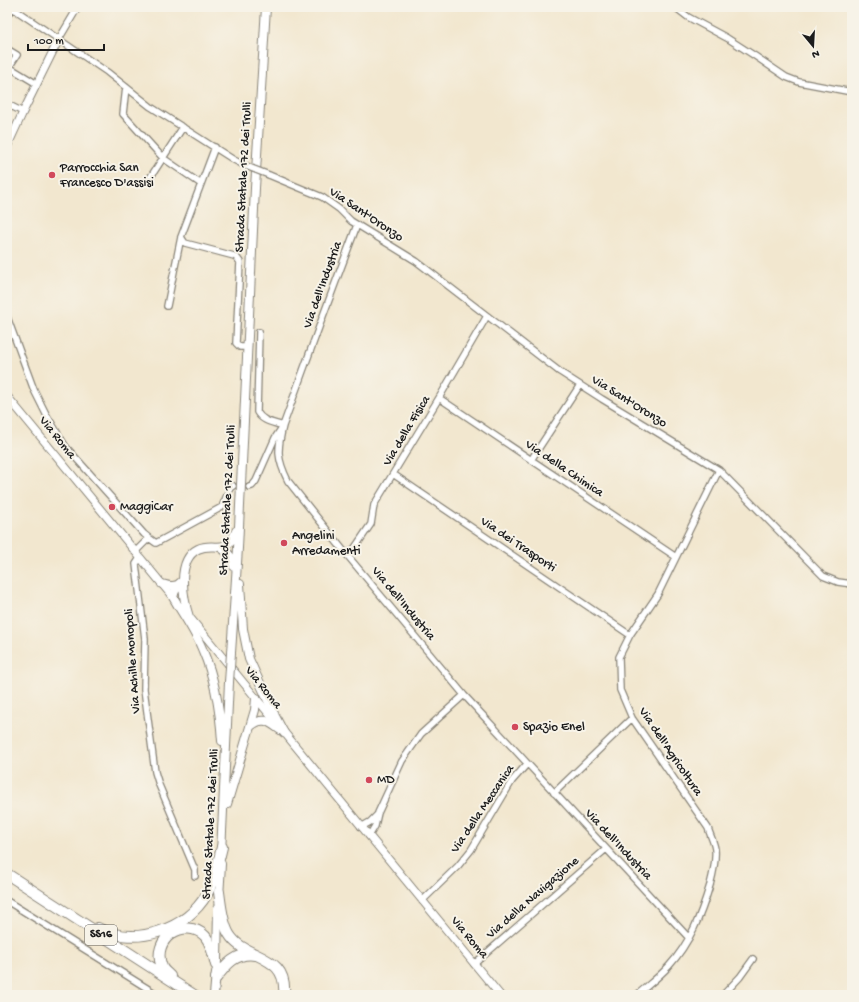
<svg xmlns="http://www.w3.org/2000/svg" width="859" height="1002" viewBox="0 0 859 1002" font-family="'Gochi Hand',sans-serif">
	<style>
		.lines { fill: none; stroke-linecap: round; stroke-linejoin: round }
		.street-casing { stroke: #878276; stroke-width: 8 }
		.secondary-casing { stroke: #878276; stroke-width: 9 }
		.primary-casing { stroke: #878276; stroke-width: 10 }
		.highway-casing { stroke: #878276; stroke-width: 12 }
		.street { stroke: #fff; stroke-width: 5.5 }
		.secondary { stroke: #fff; stroke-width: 7 }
		.primary { stroke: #fff; stroke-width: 8 }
		.highway { stroke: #fff; stroke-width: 10 }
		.street-bridge-casing { stroke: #878276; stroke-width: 8; stroke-linecap: butt }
		.primary-bridge-casing { stroke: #878276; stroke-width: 10; stroke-linecap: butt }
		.street-bridge { stroke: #fff; stroke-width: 5.5 }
		.primary-bridge { stroke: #fff; stroke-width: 8 }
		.poi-dot { fill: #d1495b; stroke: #f7f3e8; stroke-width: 1.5 }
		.labels { text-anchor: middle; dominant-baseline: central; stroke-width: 4; stroke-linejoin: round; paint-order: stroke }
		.shield { fill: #f7f3e8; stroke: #5e5c59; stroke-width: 1 }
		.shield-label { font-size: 12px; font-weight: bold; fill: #1c1c1c }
		.poi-label { font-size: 13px; fill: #1c1c1c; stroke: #f7f3e8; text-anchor: start }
		.street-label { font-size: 13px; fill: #1c1c1c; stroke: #f7f3e8 }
	</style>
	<rect width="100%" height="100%" fill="#f7f3e8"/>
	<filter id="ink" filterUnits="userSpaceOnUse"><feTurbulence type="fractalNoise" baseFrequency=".025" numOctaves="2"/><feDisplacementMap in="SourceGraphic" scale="8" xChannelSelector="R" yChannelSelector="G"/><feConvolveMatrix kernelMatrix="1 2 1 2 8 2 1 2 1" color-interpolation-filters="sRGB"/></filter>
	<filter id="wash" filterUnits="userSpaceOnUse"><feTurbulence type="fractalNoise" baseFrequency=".012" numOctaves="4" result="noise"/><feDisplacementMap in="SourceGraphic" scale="16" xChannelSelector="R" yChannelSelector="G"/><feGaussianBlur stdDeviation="0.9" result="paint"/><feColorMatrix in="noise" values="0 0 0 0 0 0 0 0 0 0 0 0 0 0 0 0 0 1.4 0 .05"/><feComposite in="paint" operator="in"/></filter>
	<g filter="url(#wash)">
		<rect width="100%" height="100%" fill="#f2e7cf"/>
	</g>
	<g filter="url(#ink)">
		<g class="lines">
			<g class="street-casing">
				<path id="street" d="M11,7L107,72L151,107L234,160L246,166
					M675,7L688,17L727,38L755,56L786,77L799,82L852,92
					M7,16L12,7
					M59,39L78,7
					M7,49L17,55L9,67L7,66
					M9,67L37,84
					M126,87L123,114L163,158L201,184
					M7,104L23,112
					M269,175L322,197L339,209L351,221L416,261L560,372L602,399L719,470L823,576L838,582L852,584
					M148,181L183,127
					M357,225L323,316L283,426C277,450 277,459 288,481L347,555L464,695L689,938
					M181,237L185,243L234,256L237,258L240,262L236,343L240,347H247
					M167,306L181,237L215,147
					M7,317L34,390L46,414L66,447L144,534L149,538
					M259,332L257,412C263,422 272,422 283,426
					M439,398L676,557
					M531,460L580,385
					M393,474L630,635
					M249,487L252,486L256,481L275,438L281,429
					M135,552L149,538L156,543L222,507L230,488L233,486
					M347,555L354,549L371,524L374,505L439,398L487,316
					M140,558L136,564L145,639L144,689L155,772L159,785L195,870V876
					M554,793L632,718
					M361,827L370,822L377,815
					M369,836L375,826L378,813L402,761L421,734L464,695
					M7,901L158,995
					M422,901L458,866L471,850L512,781L527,764
					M474,964L606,849
					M637,995C647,986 659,977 669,966C690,943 701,915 710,885C713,874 716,860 715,849C714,842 710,835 708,828L632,718L620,690L619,657L630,635L658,594L719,470
					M723,995L740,977L753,959"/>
			</g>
			<g class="secondary-casing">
				<path id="secondary" d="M7,147L23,112L59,39
					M7,396L176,601
					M187,614L256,698L500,995"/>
			</g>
			<g class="primary-casing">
				<path id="primary" d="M220,547C229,553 232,557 234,567
					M162,584C169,586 176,588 181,582
					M240,584L243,629L249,659L275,716L284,733
					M179,585L175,591L173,597C183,615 196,632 203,651C215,679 220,710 222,741
					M189,617C183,598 176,560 198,549C215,541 226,557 236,531
					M231,653L238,548L255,188L266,7
					M251,726C264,715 270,723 282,731
					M227,804L255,710L256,698
					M221,853L229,682
					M219,897L221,864
					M217,961L218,908
					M214,995L216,972"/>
			</g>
			<g class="highway-casing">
				<path id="highway" d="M7,874L194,995
					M219,892C221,906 222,922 229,934C245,961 288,952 284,995
					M98,928C136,947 186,930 207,894C215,879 218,863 222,847
					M170,976C167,973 163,970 162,967C150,939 185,916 205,936C211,943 214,956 216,965
					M216,978C226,965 236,952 255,955"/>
			</g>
			<use href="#street" class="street"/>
			<use href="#secondary" class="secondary"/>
			<use href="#primary" class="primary"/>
			<use href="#highway" class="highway"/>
			<g class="street-bridge-casing">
				<path id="street-bridge" d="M246,166L269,175"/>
			</g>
			<g class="primary-bridge-casing">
				<path id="primary-bridge" d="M229,682L231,653"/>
			</g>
			<use href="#street-bridge" class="street-bridge"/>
			<use href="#primary-bridge" class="primary-bridge"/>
		</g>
	</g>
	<g class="poi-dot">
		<circle cx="52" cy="175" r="4"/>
		<circle cx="112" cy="507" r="4"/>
		<circle cx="284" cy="543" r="4"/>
		<circle cx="515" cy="727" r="4"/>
		<circle cx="369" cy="780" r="4"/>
	</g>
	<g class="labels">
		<rect class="shield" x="85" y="925" width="32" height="20" rx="3"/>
		<g class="shield-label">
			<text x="101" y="935">SS16</text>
		</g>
		<g class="poi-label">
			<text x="60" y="168">Parrocchia San<tspan x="60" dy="15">Francesco D'assisi</tspan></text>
			<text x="120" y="507">MaggiCar</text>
			<text x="292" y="536">Angelini<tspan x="292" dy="15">Arredamenti</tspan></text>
			<text x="523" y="727">Spazio Enel</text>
			<text x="377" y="780">MD</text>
		</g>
		<g class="street-label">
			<text transform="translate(244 177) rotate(-87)">Strada Statale 172 dei Trulli</text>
			<text transform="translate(366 215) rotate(34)">Via Sant'Oronzo</text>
			<text transform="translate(323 285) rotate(-70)">Via dell'Industria</text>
			<text transform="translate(629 402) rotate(32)">Via Sant'Oronzo</text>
			<text transform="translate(407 431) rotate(-59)">Via della Fisica</text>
			<text transform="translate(57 438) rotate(51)">Via Roma</text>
			<text transform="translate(564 469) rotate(34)">Via della Chimica</text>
			<text transform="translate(228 500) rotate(-87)">Strada Statale 172 dei Trulli</text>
			<text transform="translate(518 545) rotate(34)">Via dei Trasporti</text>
			<text transform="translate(403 604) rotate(50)">Via dell'Industria</text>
			<text transform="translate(133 661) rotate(-94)">Via Achille Monopoli</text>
			<text transform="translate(263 688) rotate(51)">Via Roma</text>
			<text transform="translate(670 752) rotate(56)">Via dell'Agricoltura</text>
			<text transform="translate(483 809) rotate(-56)">Via della Meccanica</text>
			<text transform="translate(211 824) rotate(-87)">Strada Statale 172 dei Trulli</text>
			<text transform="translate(618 845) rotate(47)">Via dell'Industria</text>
			<text transform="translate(533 898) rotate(-41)">Via della Navigazione</text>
			<text transform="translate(469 938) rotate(50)">Via Roma</text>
		</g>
	</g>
	<rect width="859" height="1002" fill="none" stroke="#f7f3e8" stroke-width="24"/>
	<g transform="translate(813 46) rotate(162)" stroke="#f7f3e8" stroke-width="3" paint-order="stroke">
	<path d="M0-3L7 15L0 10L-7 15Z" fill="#1c1c1c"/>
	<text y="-6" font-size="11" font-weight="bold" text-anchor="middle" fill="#1c1c1c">N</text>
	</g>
	<path d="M28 44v6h76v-6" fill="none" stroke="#1c1c1c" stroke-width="2"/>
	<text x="34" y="44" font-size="12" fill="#1c1c1c" stroke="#f7f3e8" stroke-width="3" paint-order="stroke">100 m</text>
</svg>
